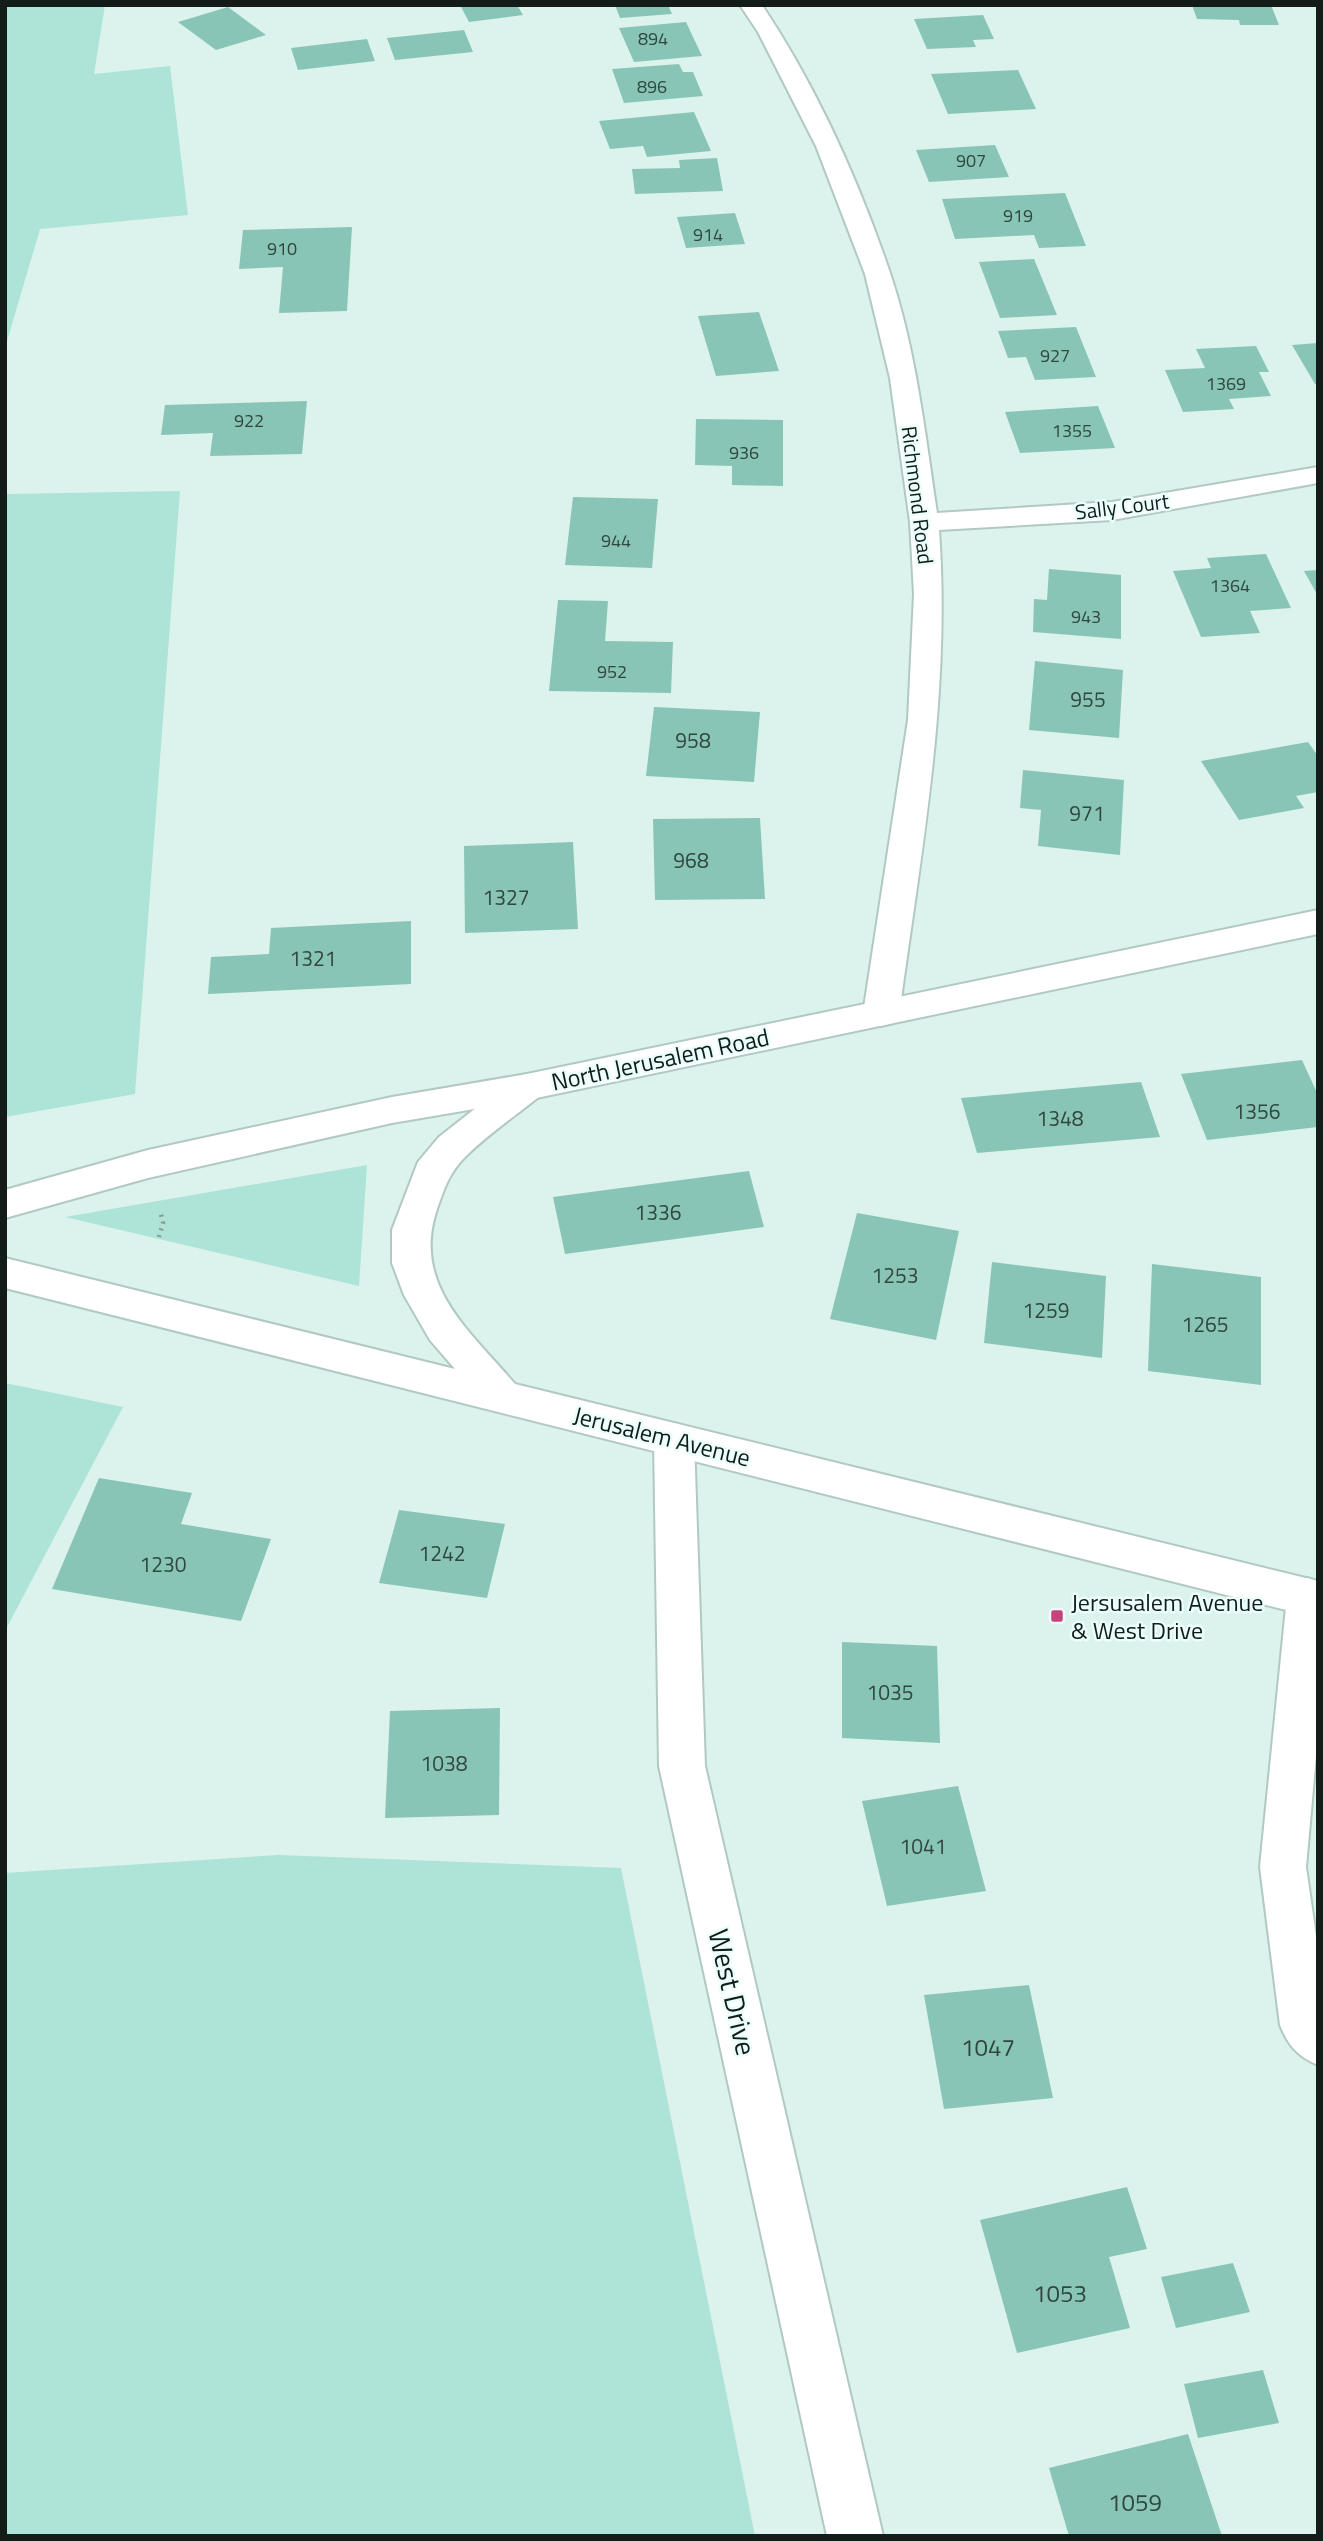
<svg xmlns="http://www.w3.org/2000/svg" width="1323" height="2541" viewBox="0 0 1323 2541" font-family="'Titillium Web',sans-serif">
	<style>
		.green { fill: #ade4d7 }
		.building { fill: #89c5b6 }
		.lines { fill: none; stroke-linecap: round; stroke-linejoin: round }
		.street-casing { stroke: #b1c9c2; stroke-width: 4 }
		.secondary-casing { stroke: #b1c9c2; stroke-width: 4 }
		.primary-casing { stroke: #b1c9c2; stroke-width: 4 }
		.path { stroke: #8a9c96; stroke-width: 4.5; stroke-dasharray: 2 5; stroke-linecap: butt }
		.street { fill: #fff; fill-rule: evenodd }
		.secondary { fill: #fff; fill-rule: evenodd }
		.primary { fill: #fff; fill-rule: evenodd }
		.poi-dot { fill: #ca427c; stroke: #ebfffa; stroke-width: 2.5 }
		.labels { text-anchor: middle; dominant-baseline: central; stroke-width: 5; stroke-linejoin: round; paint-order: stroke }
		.far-number-label { font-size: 18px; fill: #304640 }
		.far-street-label { font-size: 21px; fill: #131c19; stroke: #ebfffa }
		.number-label { font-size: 21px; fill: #304640 }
		.street-label { font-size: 24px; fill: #131c19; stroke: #ebfffa }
		.poi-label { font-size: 24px; fill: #131c19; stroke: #ebfffa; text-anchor: start }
		.near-number-label { font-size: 24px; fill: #304640 }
		.near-street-label { font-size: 28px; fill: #131c19; stroke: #ebfffa }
	</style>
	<rect width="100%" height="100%" fill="#dbf3ec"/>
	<path class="green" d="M5,5H105L94,74L170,66L188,215L40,229L5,348Z
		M180,491L135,1094L5,1117V494Z
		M367,1165L359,1286L65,1217Z
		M5,1383L123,1407L5,1631Z
		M278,1855L621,1868L755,2536H5V1873Z"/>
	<path class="building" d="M460,5H517L523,15L469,22Z
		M615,5H668L672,14L620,18Z
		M1192,5H1271L1279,25H1240L1239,20L1197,19Z
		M228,7L266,35L216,50L178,22Z
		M983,15L994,39L973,40L976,47L927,49L914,19Z
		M686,22L702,56L634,62L619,28Z
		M464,30L473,52L395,60L387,38Z
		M367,39L375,61L298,70L291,48Z
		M679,64L683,72H693L703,96L624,103L612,69Z
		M1018,70L1036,109L948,114L931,74Z
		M694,112L711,151L647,157L643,146L610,149L599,121Z
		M995,145L1009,177L929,182L916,150Z
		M717,158L723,191L635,194L632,169L680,168L679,160Z
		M1065,193L1086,246L1039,248L1034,235L955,239L942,199Z
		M735,213L745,244L686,248L677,217Z
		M352,227L347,311L279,313L283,267L239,269L243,230Z
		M1034,259L1057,315L1000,318L979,262Z
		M759,312L779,371L716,376L698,316Z
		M1076,327L1096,377L1035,380L1026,357L1008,358L998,331Z
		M1318,343V384H1315L1292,345Z
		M1256,346L1269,372H1259L1271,396L1229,399L1234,409L1183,412L1165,370L1205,368L1196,349Z
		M307,401L302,454L210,456L213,433L161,435L165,405Z
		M1098,406L1115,448L1020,453L1005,412Z
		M696,419L783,420V486L732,485V466L695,465Z
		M573,497L658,499L652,568L565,565Z
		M1266,554L1291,608L1250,611L1260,633L1201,637L1173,571L1211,568L1207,558Z
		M1049,569L1121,575V639L1033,632L1034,599L1047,600Z
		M1318,570V596L1304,571Z
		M558,600L608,601L605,641L673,642L671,693L549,691Z
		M1035,661L1123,670L1119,738L1029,730Z
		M654,707L760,712L754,782L646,776Z
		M1308,742L1318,756V792L1296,796L1304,808L1239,820L1201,761Z
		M1023,770L1124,780L1120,855L1038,846L1041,810L1020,808Z
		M760,818L765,899L655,900L653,819Z
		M573,842L578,929L465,933L464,846Z
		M411,921V984L208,994L211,957L269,954L271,928Z
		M1302,1060L1318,1095V1127L1207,1140L1181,1074Z
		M1141,1082L1160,1137L977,1153L961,1098Z
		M749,1171L764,1227L565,1254L553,1197Z
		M857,1213L959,1231L936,1340L830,1319Z
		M992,1262L1106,1276L1102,1358L984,1343Z
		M1152,1264L1261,1277V1385L1148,1371Z
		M99,1478L192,1493L181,1524L271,1539L241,1621L52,1589Z
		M399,1510L505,1524L487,1598L379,1583Z
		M842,1642L937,1646L940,1743L842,1738Z
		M500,1708L499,1815L385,1818L390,1711Z
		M958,1786L986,1891L887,1906L862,1801Z
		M1029,1985L1053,2098L944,2109L924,1995Z
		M1127,2187L1147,2249L1109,2257L1130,2328L1017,2353L980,2220Z
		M1233,2263L1250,2312L1176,2328L1161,2277Z
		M1263,2370L1279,2423L1198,2438L1184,2384Z
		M1188,2434L1222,2536H1069L1049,2468Z"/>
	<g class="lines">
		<g class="street-casing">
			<path id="street" d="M740,5H762C816,86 859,181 890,273C916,350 925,433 937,513L1112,502L1318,467V483L1112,520L939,530C951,695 921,851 899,1014L893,1023L881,1026L869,1023L863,1014L908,720L914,594L910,522L890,378L865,274L816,146L758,32Z
				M674,1423L688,1428L694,1440L705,1766L883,2536H827L659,1766L654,1440L660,1428Z
				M1308,1578L1318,1582V1733L1306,1867L1318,1950V2065C1297,2056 1288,2045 1280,2025L1260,1867L1287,1597L1293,1584Z"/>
		</g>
		<g class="secondary-casing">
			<path id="secondary" d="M1318,910V934L527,1100L392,1123L148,1178L5,1218V1190L148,1150L392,1097L527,1074Z"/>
		</g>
		<g class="primary-casing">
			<path id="primary" d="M527,1074L540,1078L545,1087L540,1096C515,1116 487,1135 465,1157C449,1173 444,1189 437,1209C411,1285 470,1331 515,1384L1318,1581V1618L5,1288V1258L455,1369L430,1340L404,1295L392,1263V1230L418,1162L439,1137L514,1078Z"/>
		</g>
		<path class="path" d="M159,1237L163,1223L160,1210"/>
		<use href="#street" class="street"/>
		<use href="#secondary" class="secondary"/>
		<use href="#primary" class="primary"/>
	</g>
	<rect class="poi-dot" x="1050" y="1609" width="14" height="14" rx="3.5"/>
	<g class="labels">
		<g class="far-number-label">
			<text x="653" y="38">894</text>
			<text x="652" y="86">896</text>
			<text x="971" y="160">907</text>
			<text x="1018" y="215">919</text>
			<text x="708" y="234">914</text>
			<text x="282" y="248">910</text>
			<text x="1055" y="355">927</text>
			<text x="1226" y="383">1369</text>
			<text x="249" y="420">922</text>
			<text x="1072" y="430">1355</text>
			<text x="744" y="452">936</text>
			<text x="616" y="540">944</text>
			<text x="1230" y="585">1364</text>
			<text x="1086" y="616">943</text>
			<text x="612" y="671">952</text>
		</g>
		<g class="far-street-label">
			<text transform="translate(918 495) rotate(83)">Richmond Road</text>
			<text transform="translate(1122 506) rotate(-7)">Sally Court</text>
		</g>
		<g class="number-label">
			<text x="1088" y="699">955</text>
			<text x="693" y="740">958</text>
			<text x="1087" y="813">971</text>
			<text x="691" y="860">968</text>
			<text x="506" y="897">1327</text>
			<text x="313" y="958">1321</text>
			<text x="1257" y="1111">1356</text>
			<text x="1060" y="1118">1348</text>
			<text x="658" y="1212">1336</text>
			<text x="895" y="1275">1253</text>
			<text x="1046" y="1310">1259</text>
			<text x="1205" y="1324">1265</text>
			<text x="442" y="1553">1242</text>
			<text x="163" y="1564">1230</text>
			<text x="890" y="1692">1035</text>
			<text x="444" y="1763">1038</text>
			<text x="923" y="1846">1041</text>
		</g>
		<g class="street-label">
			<text transform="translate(660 1059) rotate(-12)">North Jerusalem Road</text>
			<text transform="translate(662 1436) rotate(14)">Jerusalem Avenue</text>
		</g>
		<g class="poi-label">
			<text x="1071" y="1602">Jersusalem Avenue<tspan x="1071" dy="28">&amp; West Drive</tspan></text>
		</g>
		<g class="near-number-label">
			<text x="988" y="2047">1047</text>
			<text x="1060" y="2293">1053</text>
			<text x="1135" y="2502">1059</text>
		</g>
		<g class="near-street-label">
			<text transform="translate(733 1992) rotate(77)">West Drive</text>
		</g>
	</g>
	<rect width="1323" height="2541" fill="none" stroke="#131c19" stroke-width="14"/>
</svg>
